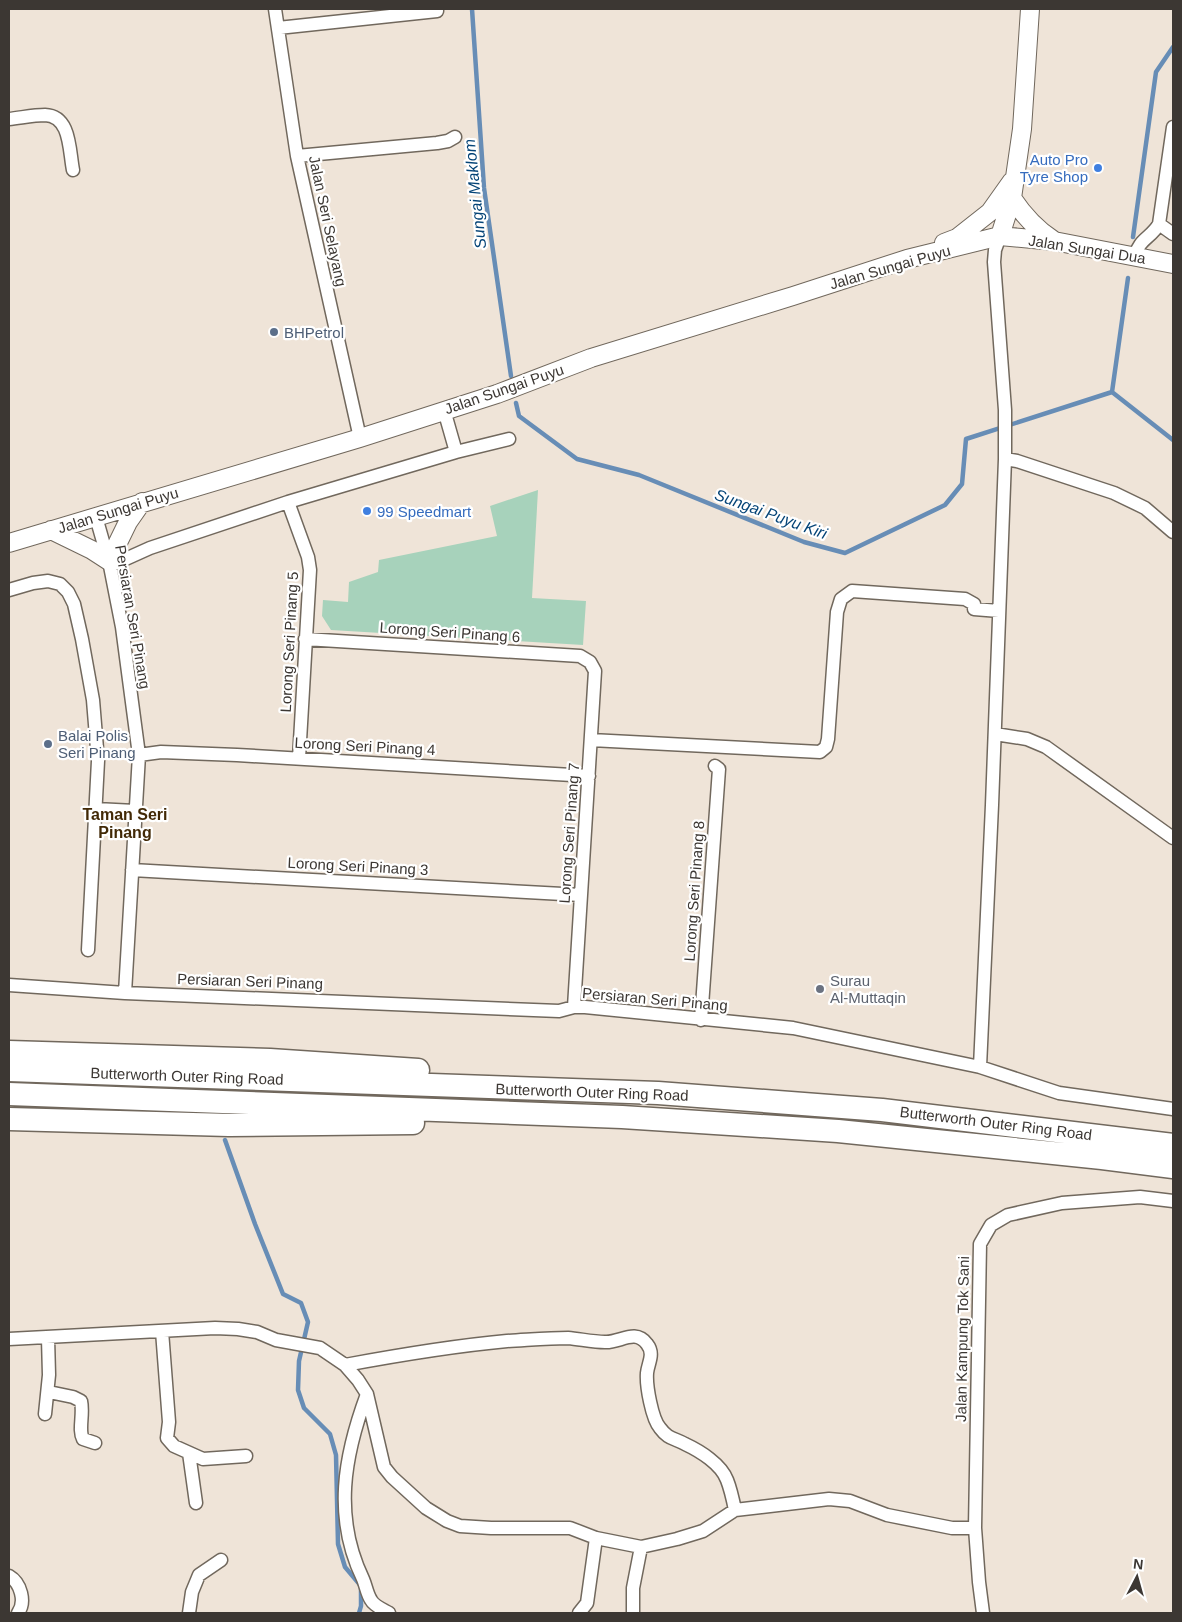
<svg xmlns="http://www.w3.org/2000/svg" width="1182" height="1622" viewBox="0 0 1182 1622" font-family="Helvetica,sans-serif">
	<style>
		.green { fill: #a7d2bb }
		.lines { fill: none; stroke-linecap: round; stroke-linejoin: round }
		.stream { stroke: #678db6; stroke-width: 4.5 }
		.street-casing { stroke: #71685d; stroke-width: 15 }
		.secondary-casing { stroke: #71685d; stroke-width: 20 }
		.highway-casing { stroke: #71685d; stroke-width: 25 }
		.street { stroke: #fff; stroke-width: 12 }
		.secondary { stroke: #fff; stroke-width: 18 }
		.highway { stroke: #fff; stroke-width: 22 }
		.shop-dot { fill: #3f7fe0; stroke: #fff; stroke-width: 2 }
		.service-dot { fill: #5c6f8a; stroke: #fff; stroke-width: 2 }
		.worship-dot { fill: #6b7280; stroke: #fff; stroke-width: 2 }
		.labels { text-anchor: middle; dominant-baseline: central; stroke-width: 4.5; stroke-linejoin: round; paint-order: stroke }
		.shop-label { font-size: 15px; fill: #366cbe; stroke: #fff; text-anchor: end }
		.street-label { font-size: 15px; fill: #3c3733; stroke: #fff }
		.service-label { font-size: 15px; fill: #4e5e75; stroke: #fff; text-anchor: start }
		.worship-label { font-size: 15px; fill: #5b616d; stroke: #fff; text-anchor: start }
		.water-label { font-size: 16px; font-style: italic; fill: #054477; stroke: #fff }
		.neighbourhood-label { font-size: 16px; font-weight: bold; fill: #422906; stroke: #fff }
	</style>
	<rect width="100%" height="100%" fill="#efe4d8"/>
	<path class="green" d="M538,490L532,598L586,601L583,645L331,630L322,616L323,600L348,602L349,582L378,572L379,560L497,536L490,506Z"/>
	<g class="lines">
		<path class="stream" d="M472,9L484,188L511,376
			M1133,237L1156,72L1173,47
			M1112,392L1128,278
			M516,403L519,416L577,459L639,475L804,542L845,553L945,505L962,484L966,439L1112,392L1173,440
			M225,1140L255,1224L283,1294L301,1303L308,1322L299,1361L298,1390L304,1408L330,1434L336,1455L338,1544L345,1567L361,1586V1606L359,1613"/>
		<g class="street-casing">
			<path id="street" d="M275,9L297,156L360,438
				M278,28L437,11
				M9,119C20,118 33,115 45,115C71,116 69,150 73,170
				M297,156L437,143L448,141L455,137
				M1159,224L1173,234
				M1135,256C1139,239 1151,238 1159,224L1173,127
				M444,410L456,452
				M1005,459L1017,461L1114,493L1145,508L1173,532
				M288,502L308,557L310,570L299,758
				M96,517L110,566L122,627L139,755L125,993
				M110,566L150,548L288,502L456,452L509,439
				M9,590L33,583L48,581L60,584L68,592L74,604L82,639L93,700L98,761L88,950
				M305,639L580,656L590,662L595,671L574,1007
				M995,734L1027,739L1046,747L1173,838
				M591,740L820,752L826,747L828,739L837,612L841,599L852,591L965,599L974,604V609L999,611
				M139,755L161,752L237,755L589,776
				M96,809L135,811
				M132,870L581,895
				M9,985L125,993L559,1011L574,1007H585L793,1028L980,1067L1059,1093L1173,1109
				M701,1020L719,769L715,766
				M980,1067L992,805L1005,459V410L994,262L995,250L1000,236
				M162,1331L169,1422L167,1438L174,1446L203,1459L246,1456
				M9,1339L215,1328L238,1329L257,1332L276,1340L320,1348L345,1365L358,1380L367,1394L384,1467L392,1477L426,1508L447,1521L460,1526L491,1528H570L596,1538L641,1547L677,1539L703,1531L735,1510L829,1499L850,1501L887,1515L952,1528H975
				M345,1365C399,1355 453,1346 507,1341C527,1340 548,1338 568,1338C580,1339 593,1342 605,1342C620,1343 635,1328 647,1344C655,1354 648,1363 647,1373C646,1386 652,1419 660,1428C668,1439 674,1438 685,1444C700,1451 721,1464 727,1480C731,1490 733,1500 735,1510
				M49,1392L73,1397L81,1401C84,1414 78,1430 83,1439L95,1443
				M367,1394C344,1456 333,1517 363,1579C366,1586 367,1594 371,1600C374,1606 384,1610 389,1613
				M45,1414L49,1375L48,1338
				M189,1453L196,1503
				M9,1576C21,1583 26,1602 18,1613
				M189,1613L192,1592L199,1575L221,1560
				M579,1613L587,1603L596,1538
				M633,1613V1588L641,1547
				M983,1613L979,1582L975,1528L980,1244L991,1225L1008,1215L1062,1203L1140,1197L1173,1201"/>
		</g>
		<g class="secondary-casing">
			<path id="secondary" d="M1012,198C1024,216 1036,229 1053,240
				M1000,236L1012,198L1022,129L1030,9
				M944,243L957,238L990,212L1012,181
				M51,530L92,550L109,561L128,522L142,502
				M9,543L360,438L497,394L591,358L793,296L907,259L1000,236L1054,241L1173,264"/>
		</g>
		<g class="highway-casing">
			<path id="highway" d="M9,1052L270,1060L418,1070
				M9,1070L658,1093L882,1110L1173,1145
				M9,1094L622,1117L838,1131L1102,1158L1173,1167
				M9,1119L229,1125L413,1123"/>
		</g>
		<use href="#street" class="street"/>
		<use href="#secondary" class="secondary"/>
		<use href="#highway" class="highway"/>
	</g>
	<g class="shop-dot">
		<circle cx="1098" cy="168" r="5"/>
		<circle cx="367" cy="511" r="5"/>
	</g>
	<g class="service-dot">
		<circle cx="274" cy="332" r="5"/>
		<circle cx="48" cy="744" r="5"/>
	</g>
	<circle class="worship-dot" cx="820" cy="989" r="5"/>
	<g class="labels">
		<g class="shop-label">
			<text x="1088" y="159">Auto Pro<tspan x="1088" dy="17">Tyre Shop</tspan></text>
			<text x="377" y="511" text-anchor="start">99 Speedmart</text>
		</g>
		<g class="street-label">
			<text transform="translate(328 221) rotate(78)">Jalan Seri Selayang</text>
			<text transform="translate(1087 249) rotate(9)">Jalan Sungai Dua</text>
			<text transform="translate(890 267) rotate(-16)">Jalan Sungai Puyu</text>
			<text transform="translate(504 389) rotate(-19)">Jalan Sungai Puyu</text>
			<text transform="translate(118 510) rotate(-17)">Jalan Sungai Puyu</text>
			<text transform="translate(133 617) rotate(80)">Persiaran Seri Pinang</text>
			<text transform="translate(450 632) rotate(4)">Lorong Seri Pinang 6</text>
			<text transform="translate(289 642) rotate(-87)">Lorong Seri Pinang 5</text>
			<text transform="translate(365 746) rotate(3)">Lorong Seri Pinang 4</text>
			<text transform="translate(569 833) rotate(-86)">Lorong Seri Pinang 7</text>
			<text transform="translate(358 866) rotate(3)">Lorong Seri Pinang 3</text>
			<text transform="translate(694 891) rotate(-86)">Lorong Seri Pinang 8</text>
			<text transform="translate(250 981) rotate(2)">Persiaran Seri Pinang</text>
			<text transform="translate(655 999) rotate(5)">Persiaran Seri Pinang</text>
			<text transform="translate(187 1076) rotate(2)">Butterworth Outer Ring Road</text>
			<text transform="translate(592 1092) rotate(2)">Butterworth Outer Ring Road</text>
			<text transform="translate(996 1123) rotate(7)">Butterworth Outer Ring Road</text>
			<text transform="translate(962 1339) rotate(-89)">Jalan Kampung Tok Sani</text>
		</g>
		<g class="service-label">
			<text x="284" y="332">BHPetrol</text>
			<text x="58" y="735">Balai Polis<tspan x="58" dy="17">Seri Pinang</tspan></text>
		</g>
		<g class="worship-label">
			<text x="830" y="980">Surau<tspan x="830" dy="17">Al-Muttaqin</tspan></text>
		</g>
		<g class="water-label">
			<text transform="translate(475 194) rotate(-96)">Sungai Maklom</text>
			<text transform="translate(771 514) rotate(20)">Sungai Puyu Kiri</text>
		</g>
		<g class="neighbourhood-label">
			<text x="125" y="814">Taman Seri<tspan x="125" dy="18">Pinang</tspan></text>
		</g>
	</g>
	<rect width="1182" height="1622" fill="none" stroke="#3c3733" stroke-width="20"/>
	<g transform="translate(1137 1577) rotate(6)" stroke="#ffffff" stroke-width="4" paint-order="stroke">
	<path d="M0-4L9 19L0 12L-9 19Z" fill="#3c3733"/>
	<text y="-8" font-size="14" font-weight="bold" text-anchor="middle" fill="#3c3733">N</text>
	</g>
</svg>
